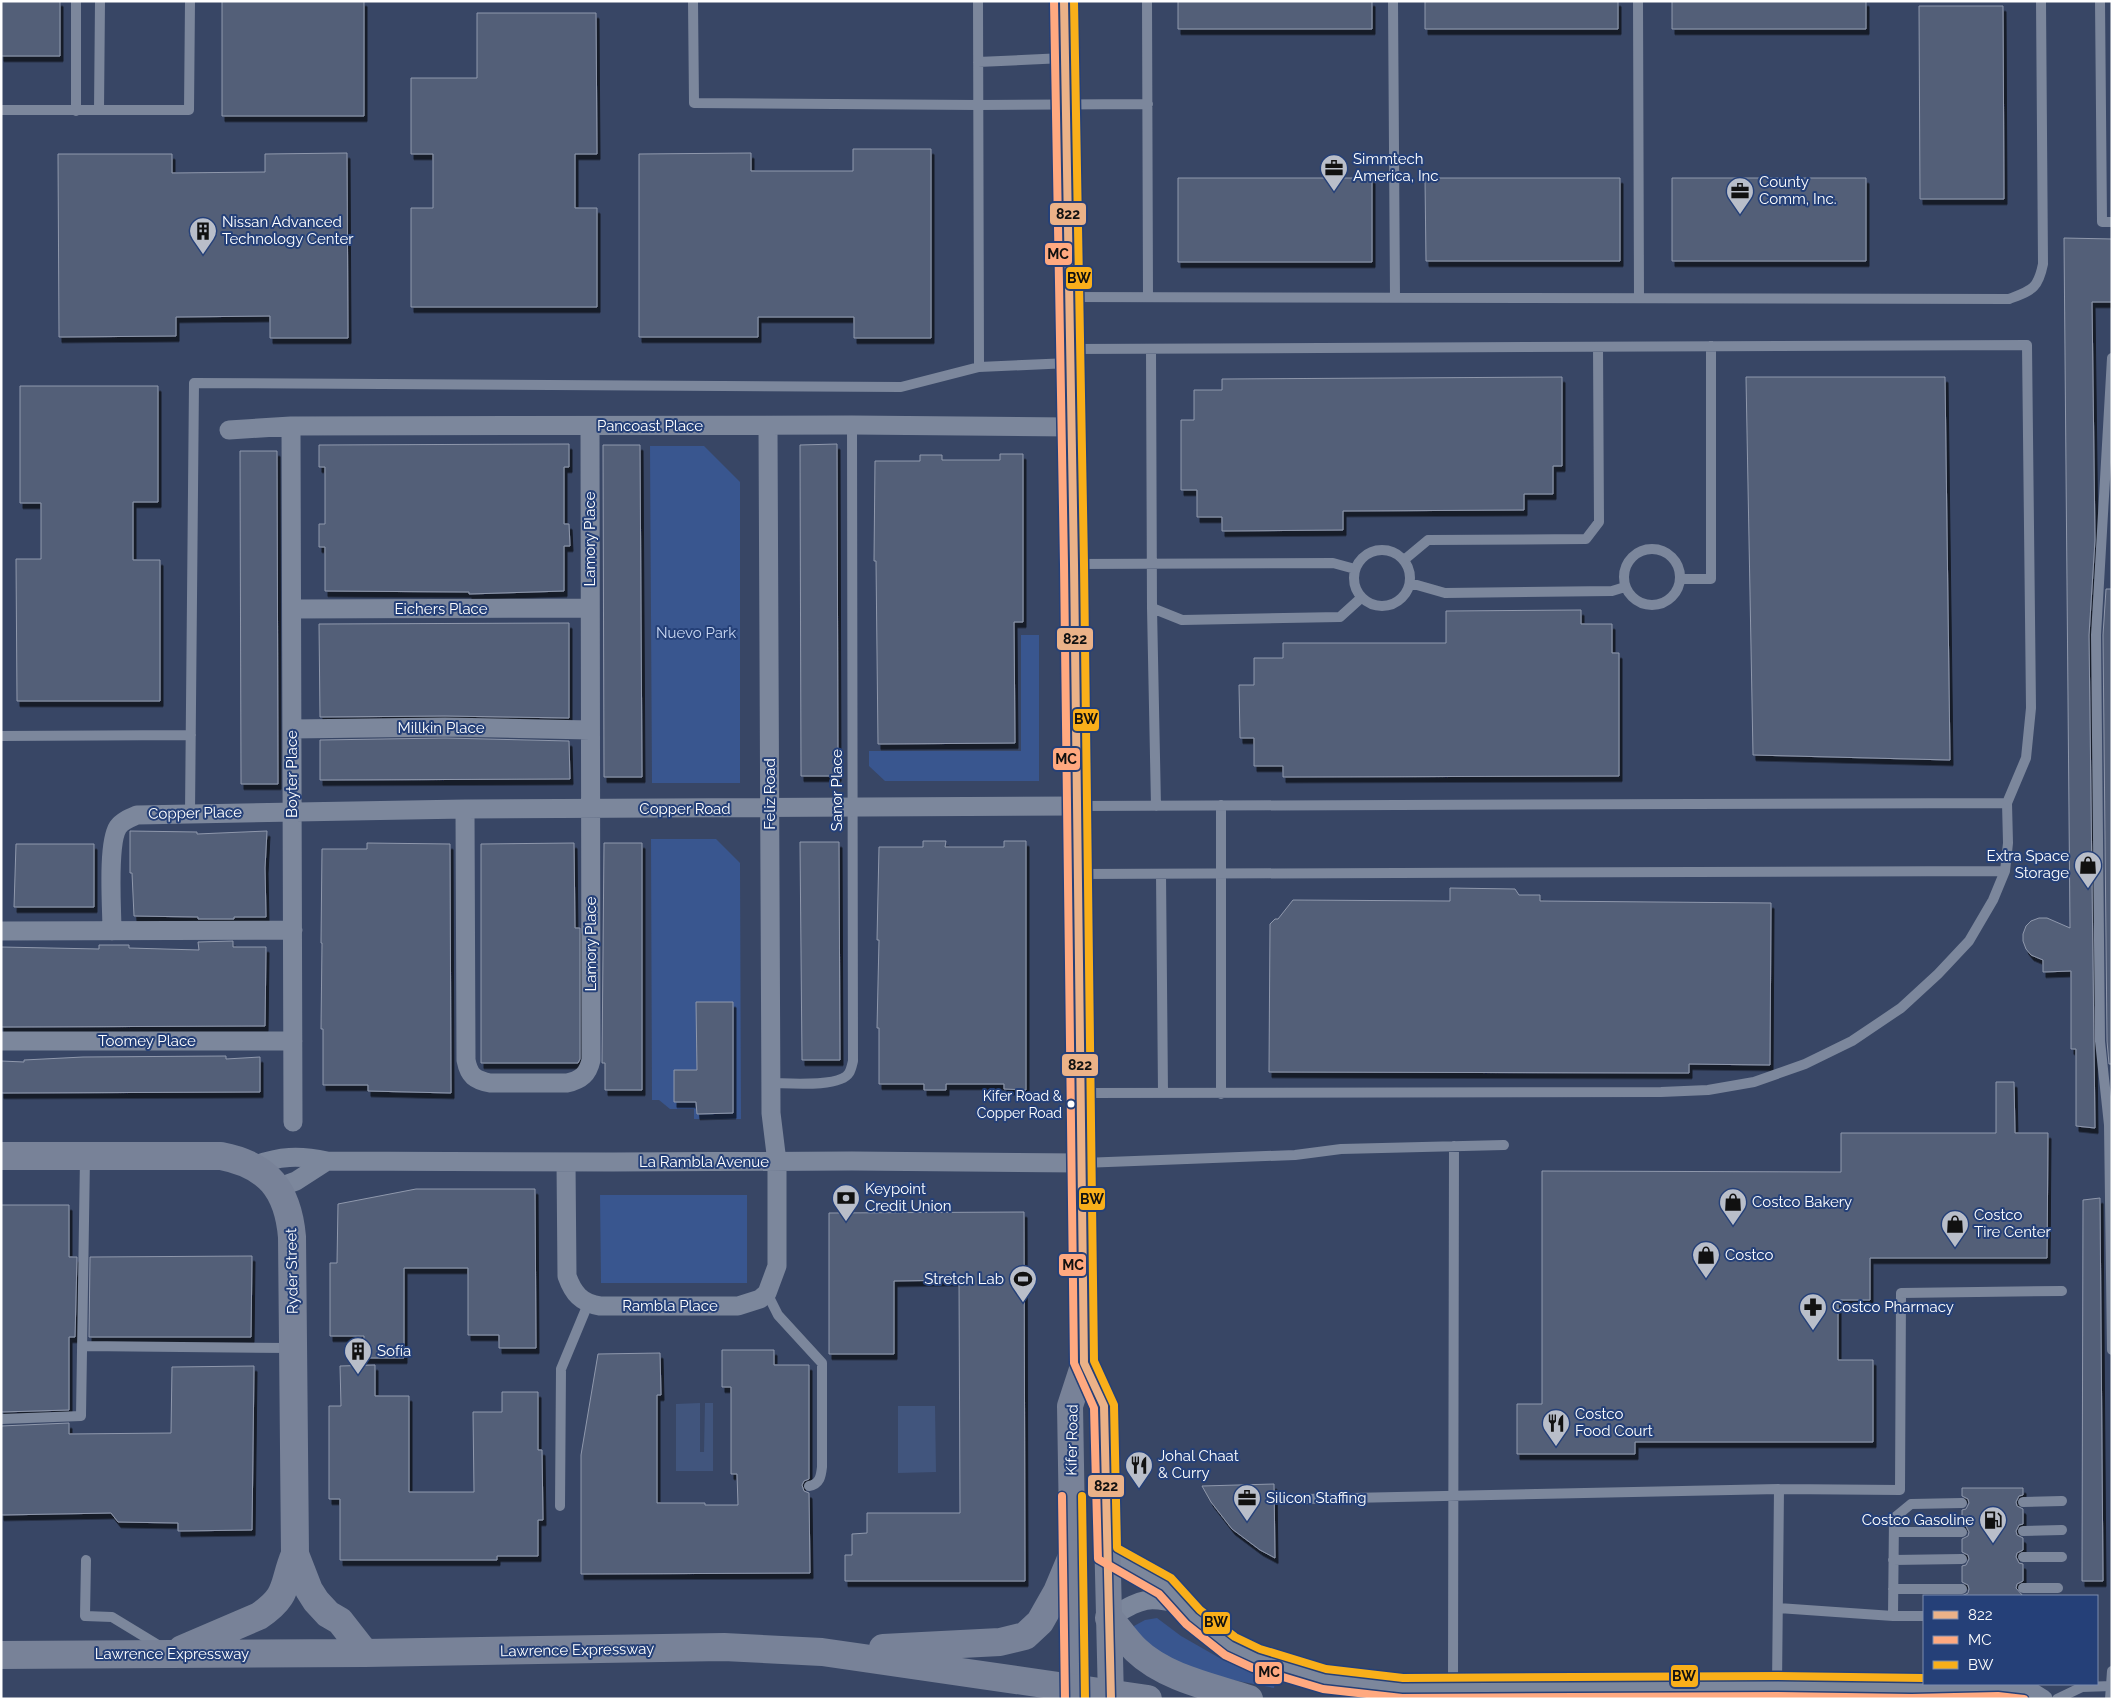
<svg xmlns="http://www.w3.org/2000/svg" width="2113" height="1700" viewBox="0 0 2113 1700" font-family="Raleway,sans-serif">
	<style>
		.green { fill: #39568f }
		.water { fill: #41557d }
		.building { fill: #535f78; stroke: #8f98ac; filter: url(#shadow) }
		.lines { fill: none; stroke-linecap: round; stroke-linejoin: round }
		.service { stroke: #7c879c; stroke-width: 10 }
		.minor { stroke: #7c879c; stroke-width: 19 }
		.secondary { stroke: #788298; stroke-width: 26 }
		.trunk { stroke: #788298; stroke-width: 28 }
		.bus-1-casing { stroke: #254078; stroke-width: 11 }
		.bus-2-casing { stroke: #254078; stroke-width: 11 }
		.bus-3-casing { stroke: #254078; stroke-width: 11 }
		.bus-1 { stroke: #ebb288; stroke-width: 8 }
		.bus-2 { stroke: #ffa980; stroke-width: 8 }
		.bus-3 { stroke: #f9af1a; stroke-width: 8 }
		.bus-dot { fill: #fff; stroke: #254078; stroke-width: 2 }
		.labels { text-anchor: middle; dominant-baseline: central; stroke-width: 4; stroke-linejoin: round; paint-order: stroke }
		.bus-label { font-size: 14px; fill: #fff; stroke: #254078; text-anchor: end }
		.poi-label { font-size: 15px; fill: #fff; stroke: #254078; text-anchor: start }
		.street-label { font-size: 15px; fill: #fff; stroke: #254078 }
		.park-label { font-size: 15px; fill: #cad8f3; stroke: #254078 }
		.line-badge { stroke: #254078; stroke-width: 2 }
		.pale-badge-label { font-size: 14px; text-anchor: middle; font-weight: bold; fill: #111 }
	</style>
	<defs>
		<filter id="shadow"><feDropShadow dx="3" dy="5.5" stdDeviation="0" flood-color="#0009"/></filter>
	</defs>
	<rect width="100%" height="100%" fill="#384665"/>
	<path class="green" d="M650,446H704L740,482V783H652Z
		M1021,635H1039V781H885L869,766V751H1021Z
		M651,839H716L740,863L741,1119H694V1109H670L659,1100H652Z
		M600,1195H747V1283H601Z
		M1157,1618L1181,1636L1223,1660L1275,1681L1274,1688C1240,1681 1200,1676 1170,1658C1157,1651 1146,1642 1135,1633L1134,1626L1145,1620Z"/>
	<path class="water" d="M700,1403V1452H704L705,1403H713V1471H676V1404Z
		M898,1406H935L936,1472L898,1473Z"/>
	<path class="building" d="M1,1H60V56H1Z
		M222,1H364V116H222Z
		M1178,1H1372V29H1178Z
		M1425,1H1618V29H1425Z
		M1672,1H1866V29H1672Z
		M1919,6H2003L2004,199H1920Z
		M477,13H596L597,154H575V208H597V307H411V208H433V154H411V78H477Z
		M853,149H931V338H854V317H758V337H639V154L751,153V171H853Z
		M347,153L348,338H270V316L176,317V336L59,337L58,154H172V173L265,172V154Z
		M1178,178H1372V262H1178Z
		M1425,178H1620V261H1426Z
		M1672,178H1866V261H1672Z
		M2064,238L2112,239V302H2092L2095,540L2089,635L2095,1128L2076,1126V1049H2071V971L2043,972V960L2031,955L2026,949L2023,941V934L2026,926L2031,921L2039,918H2047L2070,928Z
		M1562,377V466H1553V494H1524V510L1343,511V530L1222,531V517H1197V490H1181V420H1194V390H1222V379Z
		M1746,377H1945L1950,760L1753,755Z
		M20,386H158V502H133V560H160V701H17L16,559H41V503H20Z
		M569,444V467H564V524H569L570,546H564V591L469,594V592L325,591V547H319V524H325V467H319V445Z
		M837,444L838,776H801L800,445Z
		M603,445H640L642,777H604Z
		M240,451H277L278,784H241Z
		M1000,454H1023V622H1014L1015,743L878,744L876,561H874L875,461H920V455H942V460H1000Z
		M2106,589H2112V1064H2109L2107,1041L2103,635Z
		M1581,610V624H1612V653H1619V776L1283,777V766H1254V738H1240L1239,685H1254V658H1283V643H1446V611Z
		M569,623V718L445,716L320,717L319,624Z
		M445,738L569,741L570,779L320,780V740Z
		M130,831L197,832V834L267,831L265,868L266,917H234V919H198V917L134,916L132,873H130Z
		M923,841H946L945,847H1004V841H1026V1090L1004,1089V1084H946V1090H924V1084H879V1028H877L879,940H877L879,847H923Z
		M800,842H839L840,1060H802Z
		M367,843L450,844L451,1093L368,1091V1085H323V1029H321L322,943H321L322,849H367Z
		M574,843L575,928H580V1059L578,1063H481V844Z
		M604,843H642V1090H605V1063H602Z
		M16,844H94V907H14Z
		M1450,888L1515,889L1519,895H1540V901L1771,903L1770,1065L1689,1064V1073L1269,1072L1270,924L1275,919H1278L1293,900L1450,901Z
		M233,941V947H266L265,1026L1,1027V947L99,949V945H129V948L199,950L198,942Z
		M696,1002H733V1113L697,1114L696,1102H674V1070H697Z
		M226,1056V1059L260,1057V1092L1,1093V1061L24,1062V1060L83,1057Z
		M1996,1082H2014L2015,1133H2048L2047,1258H1870V1300H1838V1360H1873V1442H1635V1454H1517V1404H1542V1171L1841,1172V1133H1996Z
		M416,1189H535L536,1348H499V1335H468V1268H404V1358H364V1336H330V1263H337L338,1204Z
		M2100,1198L2103,1581H2082L2083,1200Z
		M1,1205H69V1257H77L75,1337H69V1410L1,1412Z
		M1024,1212L1025,1581H845V1555H852V1534L867,1533V1513H960L959,1280L894,1281V1354H829V1213Z
		M252,1256L251,1337H89L90,1257Z
		M722,1350H774V1365H809V1479L804,1481L802,1485L804,1491L809,1493L810,1573L581,1574V1455L598,1354L660,1353L661,1395H657V1503H705V1505H738L737,1474H731V1387H722Z
		M375,1365V1396H409V1492H474L473,1412H502V1392H538V1450H542L543,1520H538V1556H497V1560H340V1499H329V1406H341L340,1366Z
		M254,1366L252,1530L178,1531V1523L118,1522L111,1513L1,1515V1426L69,1423V1434L171,1433L172,1367Z
		M1274,1484L1275,1558L1260,1550L1232,1529L1211,1502L1202,1486Z
		M1962,1488H2023V1495L2019,1496L2016,1502L2017,1506L2023,1509V1524L2019,1525L2016,1531L2017,1535L2023,1538V1550L2017,1553L2016,1557L2019,1563L2023,1564V1581L2017,1584L2016,1588L2023,1596H1962L1968,1593L1969,1589L1968,1585L1962,1582V1566L1966,1565L1969,1559L1968,1555L1962,1552V1539L1968,1536L1969,1532L1966,1526L1962,1525V1510L1966,1509L1969,1503L1968,1499L1962,1496Z"/>
	<g class="lines">
		<path class="service" d="M693,1L694,103L978,105L1148,104
			M1147,1L1148,297
			M1393,1L1395,297
			M1638,1L1639,298
			M2100,1L2102,222H2112
			M978,62L1064,58
			M1,110H189L190,1
			M99,110L100,1
			M76,111V1
			M1071,297L2009,299C2032,290 2038,289 2043,264L2041,1
			M1071,349L2027,345L2031,708L2026,758L2007,803L2008,843L2005,871L1993,900L1969,941L1938,974L1901,1008L1852,1041L1805,1064L1754,1082L1708,1090L1661,1092L1081,1093
			M1151,349L1152,608L1156,806
			M2112,358L2096,635L2100,1041L2109,1125L2112,1350
			M979,367L1070,363
			M1624 577a28 28 0 1 1 56 0a28 28 0 1 1-56 0Z
			M1354 578a28 28 0 1 1 56 0a28 28 0 1 1-56 0Z
			M1404,560L1428,540L1586,539L1599,522L1598,347
			M1074,564L1333,563L1355,569
			M1680,579H1711V346
			M1410,583L1445,593L1612,591L1625,587
			M1152,608L1182,620L1340,617L1361,598
			M1,736L191,735
			M1221,805V1094
			M1078,806L2007,803
			M190,813L194,383L901,387L979,367L978,1
			M1079,874L2005,871
			M1161,874L1163,1093
			M771,1083C787,1083 840,1088 849,1073C851,1070 852,1065 853,1061L852,425
			M1082,1163L1295,1155L1341,1149L1504,1145
			M767,1293L778,1315L822,1363V1467C821,1476 820,1484 809,1486
			M82,1346L291,1348
			M1,1419L81,1416L85,1157
			M1303,1499L1779,1489L1900,1490L1901,1293L2062,1291
			M2023,1502L2062,1501
			M560,1506L561,1369L588,1304
			M2023,1531L2062,1530
			M1894,1532H1962
			M2023,1557H2062
			M86,1560L85,1616L112,1617L163,1648
			M1893,1560L1962,1559
			M2023,1588H2058
			M1893,1589H1962
			M1778,1608L1893,1616H1924
			M1893,1616L1894,1518L1911,1504L1962,1503
			M1777,1686L1779,1489
			M1453,1687L1454,1146
			M2057,1699L2082,1687L2112,1686
			M2110,1699L2112,1671"/>
		<path class="minor" d="M291,426L293,1122
			M229,430L291,426L852,425L1071,427
			M292,609L590,608
			M292,729L445,727L590,730
			M465,809L466,1060C469,1076 475,1080 490,1083H567C581,1080 588,1074 591,1060L590,426
			M1,931L293,930
			M112,931C112,909 107,844 118,827C122,821 130,818 137,815L465,809L1077,806
			M1,1041H293
			M566,1162L567,1276C573,1293 581,1303 600,1306H738L760,1299L767,1293L777,1266V1162L771,1113L768,426
			M253,1166C279,1156 299,1155 327,1161L613,1162L852,1161L1081,1163
			M277,1188L296,1181L327,1161
			M1107,1554L1165,1586L1193,1617L1210,1632L1230,1646L1256,1658L1324,1679L1402,1688L1777,1686L1912,1688L1998,1686L2027,1689L2043,1699
			M1109,1618C1142,1599 1145,1595 1184,1605"/>
		<path class="secondary" d="M1064,1L1074,564L1084,1363L1070,1406L1075,1699
			M1084,1363L1104,1406L1111,1699"/>
		<path class="trunk" d="M1,1156H221C268,1165 288,1190 292,1237L295,1554L309,1590L316,1601L328,1614L340,1621L365,1653
			M1109,1618C1118,1628 1126,1640 1136,1650C1165,1678 1212,1687 1249,1699
			M883,1648L1000,1642L1025,1636L1040,1622L1057,1592L1073,1554
			M182,1649L259,1616C290,1595 282,1585 295,1554
			M1,1655L365,1653L724,1647L822,1652L1148,1699"/>
		<g class="bus-1-casing">
			<path id="bus-1" d="M1064,1L1074,564L1084,1363L1104,1406L1111,1699"/>
		</g>
		<g class="bus-2-casing">
			<path id="bus-2" d="M1054,1L1064,564L1074,1363L1094,1408L1098,1559L1159,1594L1186,1624L1225,1655L1253,1668L1323,1689L1402,1698L1777,1696L1912,1698L1998,1696L2024,1699
				M1062,1496L1065,1699"/>
		</g>
		<g class="bus-3-casing">
			<path id="bus-3" d="M1074,1L1084,564L1094,1361L1114,1405L1117,1548L1171,1578L1200,1610L1235,1637L1260,1649L1326,1669L1403,1678L1777,1676L1924,1678
				M1082,1496L1085,1699"/>
		</g>
		<use href="#bus-1" class="bus-1"/>
		<use href="#bus-2" class="bus-2"/>
		<use href="#bus-3" class="bus-3"/>
	</g>
	<defs>
		<g id="office-pin" transform="scale(1.4375)"><path d="M0 17L-7.5 6A9.5 9.5 0 1 1 7.5 6Z" fill="#b9bec9" stroke="#254078"/><path d="M-6-3h4V-5.5h4V-3h4V5H-6ZM-1-4.5V-3h2v-1.5ZM-6 0V1H6V0Z" fill="#111"/></g>
		<g id="building-pin" transform="scale(1.4375)"><path d="M0 17L-7.5 6A9.5 9.5 0 1 1 7.5 6Z" fill="#b9bec9" stroke="#254078"/><path d="M-4-6H4V6H1V3H-1V6H-4ZM-2.5-4.3h1.7v1.8h-1.7ZM.8-4.3h1.7v1.8H.8ZM-2.5-1h1.7V.8h-1.7ZM.8-1h1.7V.8H.8Z" fill="#111"/></g>
		<g id="shop-pin" transform="scale(1.4375)"><path d="M0 17L-7.5 6A9.5 9.5 0 1 1 7.5 6Z" fill="#b9bec9" stroke="#254078"/><path d="M-5-2.5h2.3a2.7 3.5 0 0 1 5.4 0H5L5.5 6h-11ZM-1.5-2.5h3a1.5 2.3 0 0 0-3 0Z" fill="#111"/></g>
		<g id="bank-pin" transform="scale(1.4375)"><path d="M0 17L-7.5 6A9.5 9.5 0 1 1 7.5 6Z" fill="#b9bec9" stroke="#254078"/><path d="M-6-4H6V4H-6ZM0-2.3a2.3 2.3 0 1 0 0 4.6a2.3 2.3 0 1 0 0-4.6Z" fill="#111"/></g>
		<g id="stadium-pin" transform="scale(1.4375)"><path d="M0 17L-7.5 6A9.5 9.5 0 1 1 7.5 6Z" fill="#b9bec9" stroke="#254078"/><path d="M0-5a6.5 5 0 1 0 0 10a6.5 5 0 1 0 0-10ZM-3.5-1.8h7v3.6h-7Z" fill="#111"/></g>
		<g id="pharmacy-pin" transform="scale(1.4375)"><path d="M0 17L-7.5 6A9.5 9.5 0 1 1 7.5 6Z" fill="#b9bec9" stroke="#254078"/><path d="M-2-6h4v4h4v4h-4v4h-4v-4h-4v-4h4Z" fill="#111"/></g>
		<g id="restaurant-pin" transform="scale(1.4375)"><path d="M0 17L-7.5 6A9.5 9.5 0 1 1 7.5 6Z" fill="#b9bec9" stroke="#254078"/><path d="M-5-6h1v4h1v-4h1v4h1v-4h1v5L-1.5 .5V6h-2V.5L-5-1ZM5-6V6H3V1.5H1.5Q1.5-4 5-6Z" fill="#111"/></g>
		<g id="fuel-pin" transform="scale(1.4375)"><path d="M0 17L-7.5 6A9.5 9.5 0 1 1 7.5 6Z" fill="#b9bec9" stroke="#254078"/><path d="M-5.5-6h7V0h2V4h1.3V-2.5L3-4.5l.8-.8L6-3V5H2.5V1h-1V6h-7ZM-4.2-4.7v3.2H.2V-4.7Z" fill="#111"/></g>
	</defs>
	<g fill-rule="evenodd">
		<use href="#office-pin" x="1334" y="168"/>
		<use href="#office-pin" x="1740" y="191"/>
		<use href="#building-pin" x="203" y="231"/>
		<use href="#shop-pin" x="2088" y="865"/>
		<use href="#bank-pin" x="846" y="1198"/>
		<use href="#shop-pin" x="1733" y="1202"/>
		<use href="#shop-pin" x="1955" y="1224"/>
		<use href="#shop-pin" x="1706" y="1255"/>
		<use href="#stadium-pin" x="1023" y="1279"/>
		<use href="#pharmacy-pin" x="1813" y="1307"/>
		<use href="#building-pin" x="358" y="1351"/>
		<use href="#restaurant-pin" x="1556" y="1423"/>
		<use href="#restaurant-pin" x="1139" y="1465"/>
		<use href="#office-pin" x="1247" y="1498"/>
		<use href="#fuel-pin" x="1993" y="1520"/>
	</g>
	<circle class="bus-dot" cx="1071" cy="1104" r="4.5"/>
	<g class="labels">
		<g class="bus-label">
			<text x="1062" y="1096">Kifer Road &amp;<tspan x="1062" dy="17">Copper Road</tspan></text>
		</g>
		<g class="poi-label">
			<text x="1353" y="159">Simmtech<tspan x="1353" dy="17">America, Inc</tspan></text>
			<text x="1759" y="182">County<tspan x="1759" dy="17">Comm, Inc.</tspan></text>
			<text x="222" y="222">Nissan Advanced<tspan x="222" dy="17">Technology Center</tspan></text>
			<text x="2069" y="856" text-anchor="end">Extra Space<tspan x="2069" dy="17">Storage</tspan></text>
			<text x="865" y="1189">Keypoint<tspan x="865" dy="17">Credit Union</tspan></text>
			<text x="1752" y="1202">Costco Bakery</text>
			<text x="1974" y="1215">Costco<tspan x="1974" dy="17">Tire Center</tspan></text>
			<text x="1725" y="1255">Costco</text>
			<text x="1004" y="1279" text-anchor="end">Stretch Lab</text>
			<text x="1832" y="1307">Costco Pharmacy</text>
			<text x="377" y="1351">Sofía</text>
			<text x="1575" y="1414">Costco<tspan x="1575" dy="17">Food Court</tspan></text>
			<text x="1158" y="1456">Johal Chaat<tspan x="1158" dy="17">&amp; Curry</tspan></text>
			<text x="1266" y="1498">Silicon Staffing</text>
			<text x="1974" y="1520" text-anchor="end">Costco Gasoline</text>
		</g>
		<g class="street-label">
			<text x="650" y="426">Pancoast Place</text>
			<text transform="translate(590 539) rotate(-90)">Lamory Place</text>
			<text x="441" y="609">Eichers Place</text>
			<text x="441" y="728">Millkin Place</text>
			<text transform="translate(292 774) rotate(-90)">Boyter Place</text>
			<text transform="translate(837 790) rotate(-90)">Sanor Place</text>
			<text transform="translate(770 794) rotate(-90)">Feliz Road</text>
			<text x="685" y="809">Copper Road</text>
			<text transform="translate(195 813) rotate(-1)">Copper Place</text>
			<text transform="translate(591 944) rotate(-90)">Lamory Place</text>
			<text x="147" y="1041">Toomey Place</text>
			<text x="704" y="1162">La Rambla Avenue</text>
			<text transform="translate(292 1271) rotate(-91)">Ryder Street</text>
			<text x="670" y="1306">Rambla Place</text>
			<text transform="translate(1072 1440) rotate(-89)">Kifer Road</text>
			<text transform="translate(577 1650) rotate(-1)">Lawrence Expressway</text>
			<text x="172" y="1654">Lawrence Expressway</text>
		</g>
		<g class="park-label">
			<text x="696" y="633">Nuevo Park</text>
		</g>
	</g>
	<g class="line-badge">
		<rect x="1049" y="202" width="38" height="24" rx="5" fill="#ebb288"/>
		<rect x="1044" y="242" width="29" height="24" rx="5" fill="#ffa980"/>
		<rect x="1065" y="266" width="28" height="24" rx="5" fill="#f9af1a"/>
		<rect x="1056" y="627" width="38" height="24" rx="5" fill="#ebb288"/>
		<rect x="1072" y="708" width="28" height="24" rx="5" fill="#f9af1a"/>
		<rect x="1052" y="747" width="29" height="24" rx="5" fill="#ffa980"/>
		<rect x="1061" y="1053" width="38" height="24" rx="5" fill="#ebb288"/>
		<rect x="1078" y="1187" width="28" height="24" rx="5" fill="#f9af1a"/>
		<rect x="1058" y="1253" width="29" height="24" rx="5" fill="#ffa980"/>
		<rect x="1087" y="1474" width="38" height="24" rx="5" fill="#ebb288"/>
		<rect x="1202" y="1611" width="29" height="24" rx="5" fill="#f9af1a"/>
		<rect x="1254" y="1661" width="29" height="24" rx="5" fill="#ffa980"/>
		<rect x="1670" y="1664" width="29" height="24" rx="5" fill="#f9af1a"/>
	</g>
	<g class="pale-badge-label">
		<text x="1068" y="219">822</text>
		<text x="1058" y="259">MC</text>
		<text x="1079" y="283">BW</text>
		<text x="1075" y="644">822</text>
		<text x="1086" y="724">BW</text>
		<text x="1066" y="764">MC</text>
		<text x="1080" y="1070">822</text>
		<text x="1092" y="1204">BW</text>
		<text x="1073" y="1270">MC</text>
		<text x="1106" y="1491">822</text>
		<text x="1216" y="1627">BW</text>
		<text x="1269" y="1677">MC</text>
		<text x="1684" y="1681">BW</text>
	</g>
	<rect width="2113" height="1700" fill="none" stroke="#ffffff" stroke-width="5"/>
	<rect x="1923" y="1595" width="175" height="90" fill="#254078" stroke="#7c8cae"/>
	<rect x="1933" y="1611" width="25" height="8" fill="#ebb288" stroke="#7c8cae"/>
	<text x="1968" y="1620" font-size="15" fill="#ffffff">822</text>
	<rect x="1933" y="1636" width="25" height="8" fill="#ffa980" stroke="#7c8cae"/>
	<text x="1968" y="1645" font-size="15" fill="#ffffff">MC</text>
	<rect x="1933" y="1661" width="25" height="8" fill="#f9af1a" stroke="#7c8cae"/>
	<text x="1968" y="1670" font-size="15" fill="#ffffff">BW</text>
</svg>
